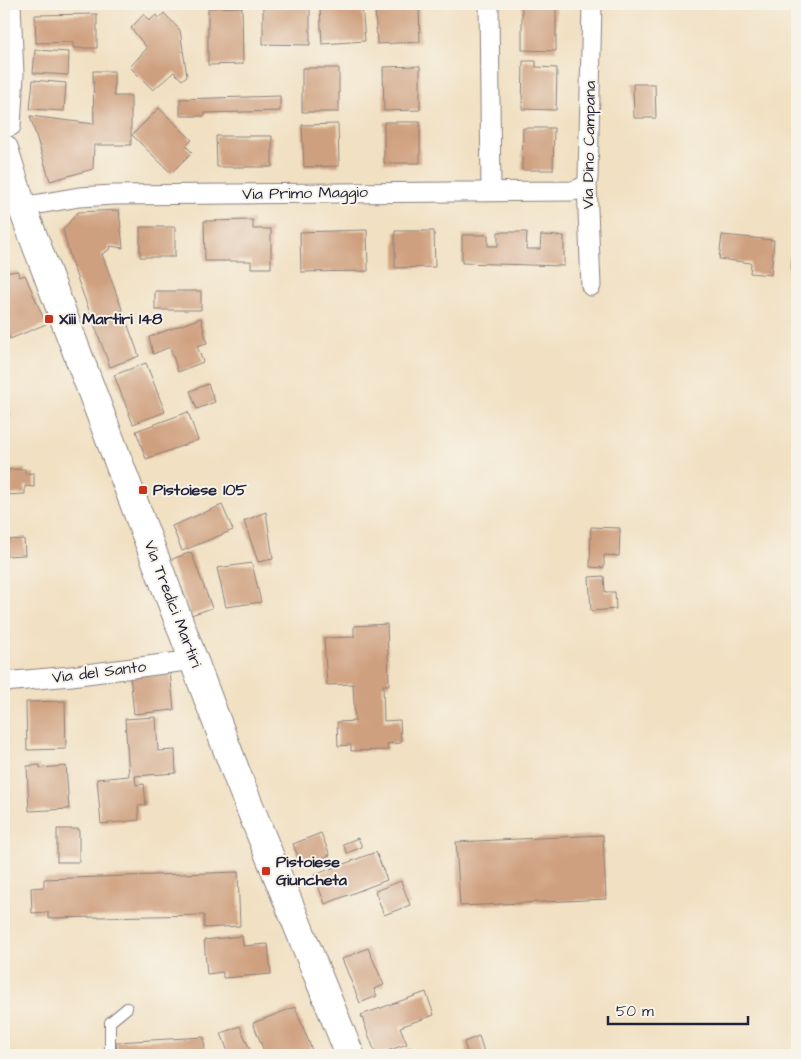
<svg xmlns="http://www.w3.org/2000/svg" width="801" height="1059" viewBox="0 0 801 1059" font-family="'Architects Daughter',sans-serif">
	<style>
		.building { fill: #cfa07f }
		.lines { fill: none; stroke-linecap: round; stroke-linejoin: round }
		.service-casing { stroke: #8a817e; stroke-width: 12 }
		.minor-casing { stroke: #8a817e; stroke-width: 21 }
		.primary-casing { stroke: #8a817e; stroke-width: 30 }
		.service { stroke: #fff; stroke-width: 10 }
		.minor { stroke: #fff; stroke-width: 19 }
		.primary { stroke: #fff; stroke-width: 28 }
		.poi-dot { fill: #c8321e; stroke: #f7f3e8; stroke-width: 2 }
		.labels { text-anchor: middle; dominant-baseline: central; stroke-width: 4; stroke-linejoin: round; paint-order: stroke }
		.street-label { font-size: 16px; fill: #22223b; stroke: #f7f3e8 }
		.poi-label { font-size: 16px; font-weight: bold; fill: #22223b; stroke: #f7f3e8; text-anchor: start }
	</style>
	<rect width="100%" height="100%" fill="#f7f3e8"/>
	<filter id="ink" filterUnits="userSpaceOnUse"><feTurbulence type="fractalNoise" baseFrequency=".02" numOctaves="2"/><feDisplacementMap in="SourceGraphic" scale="10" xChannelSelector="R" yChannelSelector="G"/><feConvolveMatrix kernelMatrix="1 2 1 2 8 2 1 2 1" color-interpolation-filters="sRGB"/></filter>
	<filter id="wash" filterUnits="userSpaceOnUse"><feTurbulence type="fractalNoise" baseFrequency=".0096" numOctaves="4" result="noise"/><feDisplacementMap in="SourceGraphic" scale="20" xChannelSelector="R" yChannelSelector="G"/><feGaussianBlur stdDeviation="1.12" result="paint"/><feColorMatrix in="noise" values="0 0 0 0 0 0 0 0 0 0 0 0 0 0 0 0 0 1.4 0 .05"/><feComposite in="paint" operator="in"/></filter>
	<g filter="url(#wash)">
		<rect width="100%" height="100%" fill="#f1e0c2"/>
		<g id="blocks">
			<path class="building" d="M522,4H556V51L522,50Z
				M362,5L365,41L322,44L320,8Z
				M263,6H310V45L263,44Z
				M419,6L420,42L377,44L375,8Z
				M242,7L243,64L208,65V8Z
				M164,13L180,30L187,76L182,80L174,72L153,90L130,67L147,48L131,28L144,14L149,21L156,15L159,19Z
				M97,14V48H73V42L36,43L35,15Z
				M35,50L69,52L68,75L33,73Z
				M523,61H536V67L557,68L556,110L522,109Z
				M420,66V110L384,111L383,67Z
				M302,68H339V112H302Z
				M93,71H114V96H131V145H94L93,169L50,181L30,116L94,124Z
				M33,80L66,83L64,111L30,109Z
				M633,84H655L656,118H634Z
				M280,96V111L205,113V116H180V99Z
				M159,108L192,140L186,146L192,152L171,173L132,135Z
				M384,122H420V163H384Z
				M338,124L339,166L304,167L302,125Z
				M523,128H554L553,170H522Z
				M216,136H272V167H217Z
				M119,210L123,248L110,246L109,250L102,254L139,356L110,367L72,264L63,230L78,212Z
				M253,220V229H271V268H251V261H205L204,221Z
				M140,227H175V257H140Z
				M367,230L368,271L301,272L300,232Z
				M395,231H434L435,267L395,268Z
				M498,232H527L526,249H540L541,235L564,236V266L462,263V235H488V246H498Z
				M722,235L774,240L771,275L750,273L751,263L719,259Z
				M792,253H797V272L791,271Z
				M18,271L19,277L25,275L46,324L10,339L4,324V273Z
				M155,291H201V310H155Z
				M201,318L207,343L197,346L203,362L178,372L170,347L153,354L149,337Z
				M146,363L165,412L133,424L114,375Z
				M4,379H7L9,416H4Z
				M208,384L215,402L197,409L190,391Z
				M188,412L198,440L146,459L136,431Z
				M25,469V474L34,473V487L25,486V494L4,495V470Z
				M222,505L233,530L182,551L172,526Z
				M266,512L273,559L258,562L244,521Z
				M591,527L620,528L619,556L604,555V568L590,567Z
				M24,539L25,555L4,556V540Z
				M191,552L212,608L191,615L170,560Z
				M252,563L261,602L226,607L217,568Z
				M604,576L605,592H615L616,609L591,611L589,577Z
				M387,624L389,685H383L384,721L400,720L401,743L387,744L388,750L351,751V745L338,746L337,722L355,721L353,684L327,685L324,638L354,637V626Z
				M170,672L174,710L134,714L130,675Z
				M65,701L66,749L27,750L26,702Z
				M156,717L158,751L175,750L176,773L135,776L136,785L144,784L146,805L138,806L139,820L101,824L97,779L129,776L125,719Z
				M40,765V768L66,766L69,809L29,811L27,766Z
				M57,829H79V862H57Z
				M321,833L330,855L302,866L293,844Z
				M603,835L606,899L460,906L456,842Z
				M358,838L362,847L347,853L343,844Z
				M376,852L387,880L325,904L314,875Z
				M238,872L240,926L204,928V915L48,918V912L32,913L31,888L44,887V879Z
				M401,881L410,905L384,915L375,891Z
				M242,936L243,946L268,944L271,974L223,978V972L207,974L204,940Z
				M368,948L384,985L374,989L377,996L360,1003L342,959Z
				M426,992L434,1015L400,1027L407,1044L376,1055L361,1015Z
				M295,1007L314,1055H262L265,1054L253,1023Z
				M240,1026L252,1055H117L116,1042L204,1037L205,1053L228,1052L221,1033Z
				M479,1036L485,1055H468L464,1042Z
				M410,1048L413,1055H392Z"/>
		</g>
	</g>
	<g filter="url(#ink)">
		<use href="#blocks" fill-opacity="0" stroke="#8a817e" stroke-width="1"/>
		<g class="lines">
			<g class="service-casing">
				<path id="service" d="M110,1055V1022L127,1008"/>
			</g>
			<g class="minor-casing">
				<path id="minor" d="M489,4L491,191
					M4,128L11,126L14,75L11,4
					M22,207L79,197L114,195L572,191L579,189L587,184
					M591,286L587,184L588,178L592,4
					M4,682L71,676L194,660"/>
			</g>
			<g class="primary-casing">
				<path id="primary" d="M4,149L22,207L240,783L350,1055"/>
			</g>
			<use href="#service" class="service"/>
			<use href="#minor" class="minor"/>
			<use href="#primary" class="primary"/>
		</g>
	</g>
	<g class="poi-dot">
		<rect x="44" y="314" width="10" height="10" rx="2.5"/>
		<rect x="138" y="485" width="10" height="10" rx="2.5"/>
		<rect x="261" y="866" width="10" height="10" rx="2.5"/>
	</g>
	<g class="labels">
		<g class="street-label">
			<text transform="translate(589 145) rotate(-89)">Via Dino Campana</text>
			<text transform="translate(305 193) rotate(-1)">Via Primo Maggio</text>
			<text transform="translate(173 604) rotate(69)">Via Tredici Martiri</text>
			<text transform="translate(99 672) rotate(-7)">Via del Santo</text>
		</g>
		<g class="poi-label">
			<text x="59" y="319">Xiii Martiri 148</text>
			<text x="153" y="490">Pistoiese 105</text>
			<text x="276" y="862">Pistoiese<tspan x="276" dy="18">Giuncheta</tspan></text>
		</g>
	</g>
	<rect width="801" height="1059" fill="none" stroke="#f7f3e8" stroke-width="20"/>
	<path d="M608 1016v8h140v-8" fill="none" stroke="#22223b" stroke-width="2.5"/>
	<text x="616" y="1016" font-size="15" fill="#22223b" stroke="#f7f3e8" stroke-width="4" paint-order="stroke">50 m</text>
</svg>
